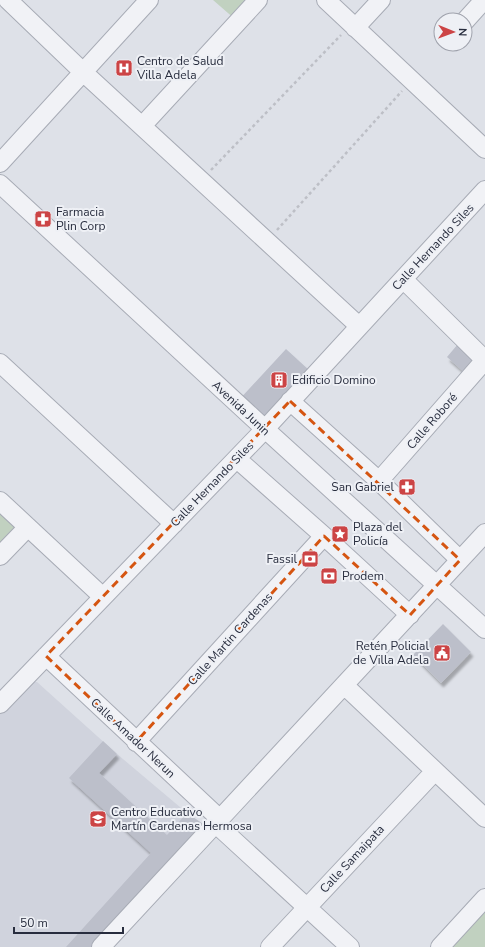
<svg xmlns="http://www.w3.org/2000/svg" width="485" height="947" viewBox="0 0 485 947" font-family="'Nunito Sans',sans-serif">
	<style>
		.built { fill: #d0d3dd }
		.green { fill: #c1d1c0 }
		.building { fill: #bcbfca; filter: url(#shadow) }
		.lines { fill: none; stroke-linecap: round; stroke-linejoin: round }
		.minor-casing { stroke: #a7abb5; stroke-width: 20 }
		.path { stroke: #bdbfc6; stroke-width: 2.5; stroke-dasharray: 3 3; stroke-linecap: butt }
		.minor { stroke: #f1f2f6; stroke-width: 18 }
		.marked { fill: none; stroke: #d55511; stroke-width: 3; stroke-dasharray: 8 5; stroke-linejoin: round }
		.labels { text-anchor: middle; dominant-baseline: central; stroke-width: 4; stroke-linejoin: round; paint-order: stroke }
		.poi-label { font-size: 12px; fill: #282d3e; stroke: #eef0f5; text-anchor: start }
		.street-label { font-size: 12px; fill: #282d3e; stroke: #eef0f5 }
	</style>
	<defs>
		<filter id="shadow"><feDropShadow dx="2.5" dy="4.5" stdDeviation="1" flood-color="#0004"/></filter>
	</defs>
	<rect width="100%" height="100%" fill="#dee1e8"/>
	<path class="built" d="M28,682H37L117,754L187,813L206,826L91,947H0V713Z"/>
	<path class="green" d="M213,0H253L236,20Z
		M0,513L16,528L0,546Z
		M485,906V947H448Z"/>
	<path class="building" d="M458,344L474,357L463,371L447,357Z
		M286,349L310,371L260,424L237,402Z
		M443,624L471,652L441,683L413,655Z
		M103,741L117,754L99,773L167,835L187,813L206,826L91,947H66L151,853L69,778Z"/>
	<g class="lines">
		<g class="minor-casing">
			<path id="minor" d="M8,0L83,72L359,326
				M326,0L485,149
				M465,21L484,0
				M355,28L381,0
				M142,126L258,0
				M0,163L149,0
				M0,184L265,429L485,629
				M403,279L485,360
				M0,363L174,524
				M290,401L379,481L460,560
				M237,459L324,536L410,615
				M379,481L485,360
				M0,501L103,597
				M0,556L28,527
				M46,656L220,819
				M344,685L485,818
				M0,704L265,429L485,190
				M136,742L324,536
				M216,824L350,947
				M101,947L485,533
				M270,947L435,771
				M440,947L485,898"/>
		</g>
		<path class="path" d="M211,170L341,35
			M277,230L402,91"/>
		<use href="#minor" class="minor"/>
	</g>
	<path class="marked" d="M290,401L460,560L410,615L324,536L136,742L46,656Z"/>
	<defs>
		<g id="hospital-square" transform="scale(0.9)"><rect x="-9" y="-9" width="18" height="18" rx="4" fill="#cc4445" stroke="#eef0f5"/><path d="M-5-5h3v3.5h4V-5h3V5h-3V1.5h-4V5h-3Z" fill="#fff"/></g>
		<g id="pharmacy-square" transform="scale(0.9)"><rect x="-9" y="-9" width="18" height="18" rx="4" fill="#cc4445" stroke="#eef0f5"/><path d="M-2-6h4v4h4v4h-4v4h-4v-4h-4v-4h4Z" fill="#fff"/></g>
		<g id="building-square" transform="scale(0.9)"><rect x="-9" y="-9" width="18" height="18" rx="4" fill="#cc4445" stroke="#eef0f5"/><path d="M-4-6H4V6H1V3H-1V6H-4ZM-2.5-4.3h1.7v1.8h-1.7ZM.8-4.3h1.7v1.8H.8ZM-2.5-1h1.7V.8h-1.7ZM.8-1h1.7V.8H.8Z" fill="#fff"/></g>
		<g id="sight-square" transform="scale(0.9)"><rect x="-9" y="-9" width="18" height="18" rx="4" fill="#cc4445" stroke="#eef0f5"/><path d="M0-6L1.8-2.2L6-1.7L2.9 1.2L3.7 5.4L0 3.3L-3.7 5.4L-2.9 1.2L-6-1.7L-1.8-2.2Z" fill="#fff"/></g>
		<g id="bank-square" transform="scale(0.9)"><rect x="-9" y="-9" width="18" height="18" rx="4" fill="#cc4445" stroke="#eef0f5"/><path d="M-6-4H6V4H-6ZM0-2.3a2.3 2.3 0 1 0 0 4.6a2.3 2.3 0 1 0 0-4.6Z" fill="#fff"/></g>
		<g id="civic-square" transform="scale(0.9)"><rect x="-9" y="-9" width="18" height="18" rx="4" fill="#cc4445" stroke="#eef0f5"/><path d="M-.6-6.5H3V-4.5H.6V-3L4-1V1h2V6H-6V1h2V-1L-.6-3ZM-1.2 2.5V6h2.4V2.5Z" fill="#fff"/></g>
		<g id="school-square" transform="scale(0.9)"><rect x="-9" y="-9" width="18" height="18" rx="4" fill="#cc4445" stroke="#eef0f5"/><path d="M0-5L7-2L0 1L-7-2ZM-4 1L0 2.5L4 1V4Q0 6-4 4Z" fill="#fff"/></g>
	</defs>
	<g fill-rule="evenodd">
		<use href="#hospital-square" x="124" y="68"/>
		<use href="#pharmacy-square" x="43" y="219"/>
		<use href="#building-square" x="279" y="380"/>
		<use href="#pharmacy-square" x="407" y="487"/>
		<use href="#sight-square" x="340" y="534"/>
		<use href="#bank-square" x="310" y="559"/>
		<use href="#bank-square" x="329" y="576"/>
		<use href="#civic-square" x="442" y="653"/>
		<use href="#school-square" x="98" y="819"/>
	</g>
	<g class="labels">
		<g class="poi-label">
			<text x="137" y="61">Centro de Salud<tspan x="137" dy="14">Villa Adela</tspan></text>
			<text x="56" y="212">Farmacia<tspan x="56" dy="14">Plin Corp</tspan></text>
			<text x="292" y="380">Edificio Domino</text>
			<text x="394" y="487" text-anchor="end">San Gabriel</text>
			<text x="353" y="527">Plaza del<tspan x="353" dy="14">Policía</tspan></text>
			<text x="297" y="559" text-anchor="end">Fassil</text>
			<text x="342" y="576">Prodem</text>
			<text x="429" y="646" text-anchor="end">Retén Policial<tspan x="429" dy="14">de Villa Adela</tspan></text>
			<text x="111" y="812">Centro Educativo<tspan x="111" dy="14">Martín Cardenas Hermosa</tspan></text>
		</g>
		<g class="street-label">
			<text transform="translate(433 247) rotate(-47)">Calle Hernando Siles</text>
			<text transform="translate(241 408) rotate(43)">Avenida Junin</text>
			<text transform="translate(432 421) rotate(-49)">Calle Roboré</text>
			<text transform="translate(212 484) rotate(-46)">Calle Hernando Siles</text>
			<text transform="translate(230 639) rotate(-48)">Calle Martin Cardenas</text>
			<text transform="translate(133 738) rotate(43)">Calle Amador Nerun</text>
			<text transform="translate(352 859) rotate(-47)">Calle Samaipata</text>
		</g>
	</g>
	<g transform="translate(453 32) rotate(91)"><circle r="19" fill="#eef0f5" stroke="#9fa2ac"/>
	<path d="M0-3L7 15L0 10L-7 15Z" fill="#cc4445"/>
	<text y="-6" font-size="11" font-weight="bold" text-anchor="middle" fill="#282d3e">N</text>
	</g>
	<path d="M14 927v6h109v-6" fill="none" stroke="#282d3e" stroke-width="2"/>
	<text x="20" y="927" font-size="12" fill="#282d3e" stroke="#eef0f5" stroke-width="3" paint-order="stroke">50 m</text>
</svg>
